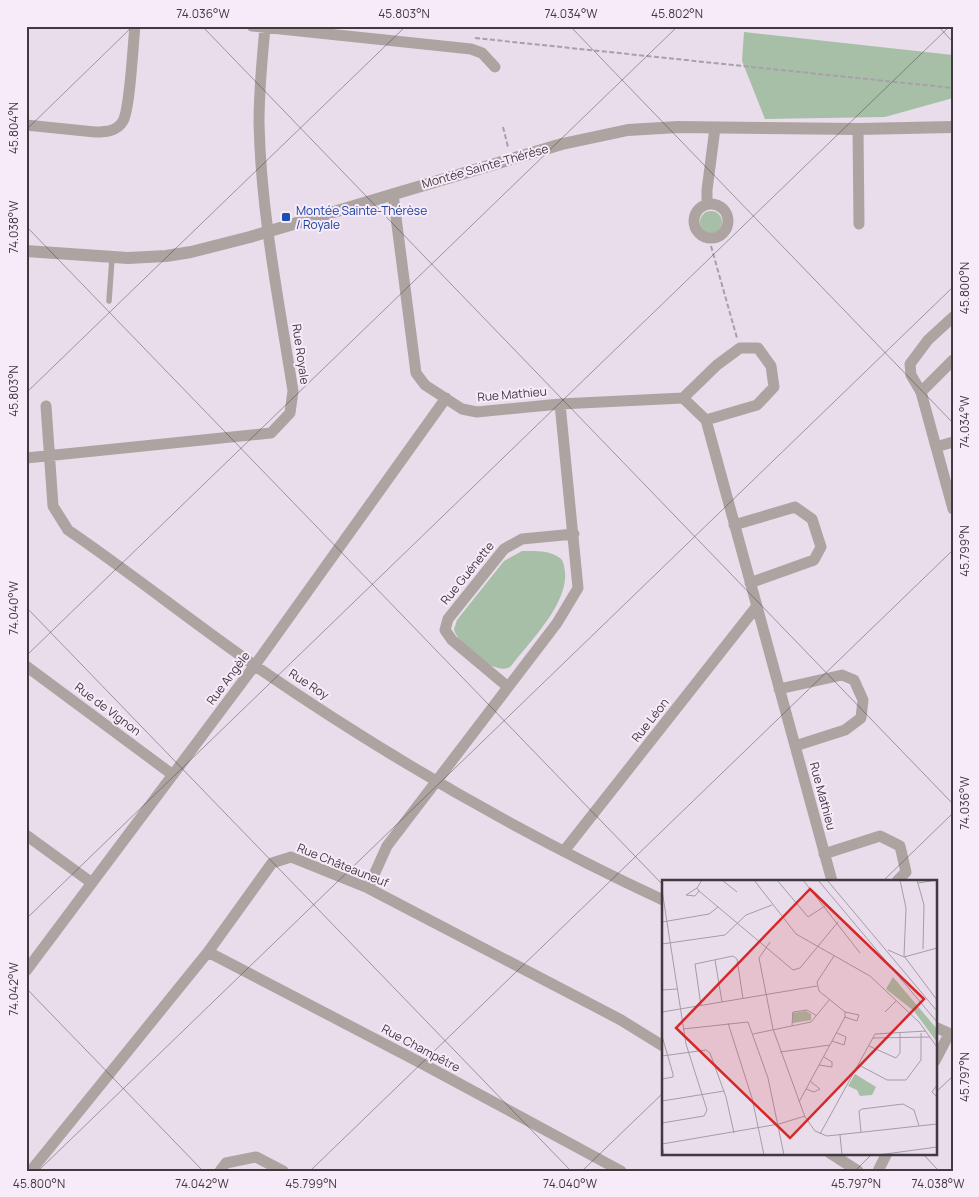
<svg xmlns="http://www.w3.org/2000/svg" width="979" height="1197" viewBox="0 0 979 1197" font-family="Manrope,sans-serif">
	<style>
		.green { fill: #a7bea7 }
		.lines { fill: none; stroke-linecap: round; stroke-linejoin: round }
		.path { stroke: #a89faa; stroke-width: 2; stroke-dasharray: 5 2.5; stroke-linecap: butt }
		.service { stroke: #ada4a1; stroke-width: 5.5 }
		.minor { stroke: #ada4a1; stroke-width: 11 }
		.tertiary { stroke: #ada4a1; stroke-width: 12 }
		.ticks { fill: none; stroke: #3f3a3f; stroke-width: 1; stroke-opacity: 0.45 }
		.transit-dot { fill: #1a4fb4; stroke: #f7eaf9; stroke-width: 2 }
		.labels { text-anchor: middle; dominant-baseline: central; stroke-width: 4; stroke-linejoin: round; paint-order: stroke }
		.street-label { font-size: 12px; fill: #3f3a3f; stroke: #f7eaf9 }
		.transit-label { font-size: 12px; fill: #164399; stroke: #f7eaf9; text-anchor: start }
		.inset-road { fill: none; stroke: #a59ca7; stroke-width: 1 }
		.view { fill: #d62828; fill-opacity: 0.15; stroke: #d62828; stroke-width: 2.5 }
		.inset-edge { fill: none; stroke: #3f3a3f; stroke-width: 2.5 }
		.neatline { fill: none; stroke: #3f3a3f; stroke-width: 2 }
		.ticks-label { font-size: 12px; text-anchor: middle; fill: #3f3a3f }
	</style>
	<rect width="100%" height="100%" fill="#e9ddec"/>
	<path class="green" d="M744,32L953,55V98L885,117L765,119L742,61Z
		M700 222a11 11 0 1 1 22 0a11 11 0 1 1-22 0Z
		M522,551C534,551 550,550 560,558C564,561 564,566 565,572C568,604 530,641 511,666C498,679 456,643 454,629L457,620L504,561Z"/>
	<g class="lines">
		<path class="path" d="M475,38L953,88
			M503,127L508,147
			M711,246L737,338"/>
		<path class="service" d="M109,301L112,258"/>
		<path class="minor" d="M252,26L471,49L482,53L495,67
			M26,125L95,132C107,132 117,131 123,121C130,109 133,44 135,26
			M858,129L859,224
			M393,194L416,373L425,385L462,409L477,412L560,404L683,398L706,420L832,881
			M694 221a17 17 0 1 1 34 0a17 17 0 1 1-34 0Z
			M707,204V190L715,128
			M953,317L928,340L910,364L911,375L921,392L953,509
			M921,392L953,360
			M683,398L717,365L740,348H758L771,366L774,387L757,405L706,420
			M46,406L53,506L68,530C131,573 191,621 254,665C383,754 521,834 663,900
			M936,447L953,442
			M26,458L271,433L290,413L293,391C279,302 261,213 259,123C259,91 262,59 265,28
			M734,525L795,507L812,519L821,547L814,560L750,583
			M26,666L173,775
			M508,687L452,640L445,630L448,619L504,549L522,539L574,534
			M779,689L842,675L854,680L863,700L861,718L845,730L795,746
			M26,835L92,883
			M564,851L757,606
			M824,854L880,836L900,846L906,872L897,881
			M368,888L387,846L557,623L578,588L560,404
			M208,952L421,1063L621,1171
			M26,971L255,665L446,398
			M935,1027L953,1035
			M935,1061L949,1034
			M830,1153L858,1171
			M34,1167L208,952L272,863L291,857L368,888L621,1020L663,1046
			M220,1171L226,1163L256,1157L283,1171
			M878,1171L887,1153"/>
		<path class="tertiary" d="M26,251L128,258L166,256L191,252L250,237L562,144L628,130L678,127L858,129L953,127"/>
	</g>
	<path class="ticks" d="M202,26L953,804M570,26L953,423M938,26L953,42M26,130L133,26M26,226L663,885M26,393L406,26M26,607L571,1171M26,656L678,26M883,881L953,813M26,919L950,26M26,988L203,1171M935,1093L953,1076M922,1153L939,1171M38,1171L953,287M310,1171L953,550M582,1171L663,1093M855,1171L873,1153"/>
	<rect class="transit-dot" x="281" y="212" width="10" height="10" rx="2.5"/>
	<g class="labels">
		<g class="street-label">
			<text transform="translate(485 166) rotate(-16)">Montée Sainte-Thérèse</text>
			<text transform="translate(301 354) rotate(82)">Rue Royale</text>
			<text transform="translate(512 394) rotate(-5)">Rue Mathieu</text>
			<text transform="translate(467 573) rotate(-51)">Rue Guénette</text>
			<text transform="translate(228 678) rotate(-53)">Rue Angèle</text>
			<text transform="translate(309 684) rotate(33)">Rue Roy</text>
			<text transform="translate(108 709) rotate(37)">Rue de Vignon</text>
			<text transform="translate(650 720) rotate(-52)">Rue Léon</text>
			<text transform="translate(823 796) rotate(75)">Rue Mathieu</text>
			<text transform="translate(343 865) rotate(22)">Rue Châteauneuf</text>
			<text transform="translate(421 1048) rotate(28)">Rue Champêtre</text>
		</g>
		<g class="transit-label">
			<text x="296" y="210">Montée Sainte-Thérèse<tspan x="296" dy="14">/ Royale</tspan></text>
		</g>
	</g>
	<g transform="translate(662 880)">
		<rect width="275" height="275" fill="#e9ddec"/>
		<path d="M231,97L275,149V162L252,131L224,109ZM144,131L149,134V140L131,143L130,133ZM193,194L214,207L210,215L198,216L195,210L186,206Z" fill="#a7bea7"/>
		<path class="inset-road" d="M40,0L35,8L37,11L131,90L138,88L176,42M60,0L75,12M92,0L134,54L208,96L257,142L275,167M115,0L146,37L163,26M141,0L198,73M156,0L275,142M165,0L275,131M238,0L244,28L242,76L275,120M255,0L262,25L261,69M256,3L275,0M35,8L24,15L33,16L37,11M0,10L24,164L45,230L42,236L0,243M0,42L47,34L56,27M108,62L97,78L111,149L143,237L153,251L165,256L275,244M0,64L63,55L84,35L110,25M226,70L242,77M242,77L275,68M53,80L60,122M0,110L15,109M39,126L33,84L71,76L75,79L81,119M0,132L155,106M183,132L197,135L195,141L183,137M223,132L234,121M66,143L90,218L102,275M130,146L131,132L145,130L155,136M21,149L86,142L106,198L122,275M91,154L149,142L168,119M0,156L11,194V197L0,199M211,158L268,157M170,161L182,165L184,157L175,153M207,166L234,178L238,173V153M118,172L168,165M0,176L44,170L48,173L64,217L72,253M157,185L170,187V182L162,177M197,185L225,200H244L259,180V153M275,205L270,212L275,217M144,209L152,212L158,209L148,201M0,221L62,211M137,222L183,137V132L157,111L155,102L172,76M199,252L197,231L200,229L241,224L252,230L257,246M158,254L213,154L264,151M178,255L180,275M2,275L0,264L117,244L143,236M216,275L275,267"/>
		<path class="view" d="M148,9L262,119L128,258L14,148Z"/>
		<rect width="275" height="275" class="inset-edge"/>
	</g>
	<rect width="979" height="1197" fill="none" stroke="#f7eaf9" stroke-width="55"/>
	<rect x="28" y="28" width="924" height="1142" class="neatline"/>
	<g class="ticks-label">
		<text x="203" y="18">74.036°W</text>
		<text x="404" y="18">45.803°N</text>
		<text x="571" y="18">74.034°W</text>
		<text x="677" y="18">45.802°N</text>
		<text transform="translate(14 128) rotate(-90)" y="4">45.804°N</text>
		<text transform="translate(14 227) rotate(-90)" y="4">74.038°W</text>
		<text transform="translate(965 288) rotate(-90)" y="4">45.800°N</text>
		<text transform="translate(14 391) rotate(-90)" y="4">45.803°N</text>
		<text transform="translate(965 422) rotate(-90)" y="4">74.034°W</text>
		<text transform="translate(965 551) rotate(-90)" y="4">45.799°N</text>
		<text transform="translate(14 608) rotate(-90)" y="4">74.040°W</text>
		<text transform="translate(965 803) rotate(-90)" y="4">74.036°W</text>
		<text transform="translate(14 989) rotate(-90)" y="4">74.042°W</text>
		<text transform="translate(965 1077) rotate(-90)" y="4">45.797°N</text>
		<text x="39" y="1188">45.800°N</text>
		<text x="202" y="1188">74.042°W</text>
		<text x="311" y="1188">45.799°N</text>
		<text x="570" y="1188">74.040°W</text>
		<text x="856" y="1188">45.797°N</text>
		<text x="938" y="1188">74.038°W</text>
	</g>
</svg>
